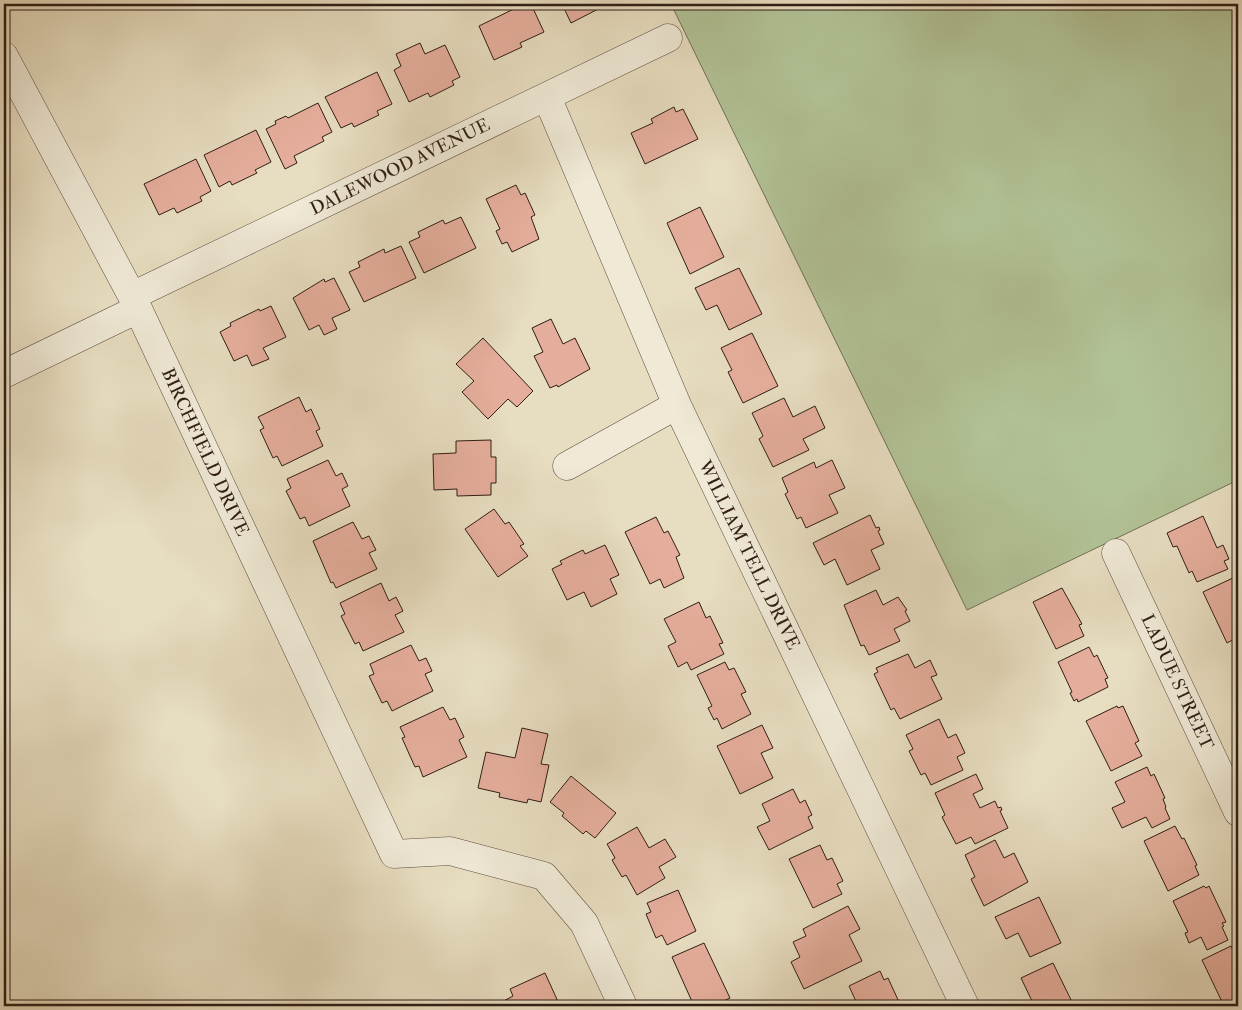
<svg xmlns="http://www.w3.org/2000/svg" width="1242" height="1010" viewBox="0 0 1242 1010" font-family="'IM FELL Double Pica',serif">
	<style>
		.green { fill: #b1c296; stroke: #707056 }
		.building { fill: #e5ae9c; stroke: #301d15 }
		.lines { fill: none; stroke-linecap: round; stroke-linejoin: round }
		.minor-casing { stroke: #5e4d40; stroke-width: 29 }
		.minor { stroke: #efe9d6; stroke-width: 28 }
		.labels { text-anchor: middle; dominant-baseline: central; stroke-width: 4.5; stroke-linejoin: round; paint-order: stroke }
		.street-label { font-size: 18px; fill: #301d15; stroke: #efe9d6 }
	</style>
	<rect width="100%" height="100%" fill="#e7ddc0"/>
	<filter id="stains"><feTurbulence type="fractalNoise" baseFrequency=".004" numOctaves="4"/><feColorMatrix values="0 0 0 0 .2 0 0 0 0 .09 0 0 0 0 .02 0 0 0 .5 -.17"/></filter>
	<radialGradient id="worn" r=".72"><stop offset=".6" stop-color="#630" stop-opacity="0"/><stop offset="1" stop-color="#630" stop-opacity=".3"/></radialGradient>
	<path class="green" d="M671,4H1238V480L967,610Z"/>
	<path class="building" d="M524,4H531L544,32L520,43L522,47L494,60L479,26Z
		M562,4H608L571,23Z
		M420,43L425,54L445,45L460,77L452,81L454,85L430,97L428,93L409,102L394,70L401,66L396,54Z
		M377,72L392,104L377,111L379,115L354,127L352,123L341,128L325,97Z
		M318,103L332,132L322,137L324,141L294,156L297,163L285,169L266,129L276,124L275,121L286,116L288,118Z
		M674,107L676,112L683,109L698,139L645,164L631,133L653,123L651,119Z
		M256,130L271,162L255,170L257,173L232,185L230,181L219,187L204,155Z
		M196,159L211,191L200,197L202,201L177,213L174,208L159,215L144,184Z
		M516,185L521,195L525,193L535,215L531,217L539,239L512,252L507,242L502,244L496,231L500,229L486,199Z
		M700,207L724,257L690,274L667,223Z
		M461,217L476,248L424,273L409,242L420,237L418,232L443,220L445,224Z
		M401,246L416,278L364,302L349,272L360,267L358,262L384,249L385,253Z
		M739,268L762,314L729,330L717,305L706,310L695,288Z
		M334,278L350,310L332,318L337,329L324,335L319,325L309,330L293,298L324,279L325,282Z
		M271,306L286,337L263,348L269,359L252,366L247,355L234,361L220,332L231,326L230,323L259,309L260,311Z
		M551,319L563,344L575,338L590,369L558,387L557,385L550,388L534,356L543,352L532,328Z
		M752,333L778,386L743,403L728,372L732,370L721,348Z
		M483,338L533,391L517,407L508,399L488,419L462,392L474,381L456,364Z
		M299,397L306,412L311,409L320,429L316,431L323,446L282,466L277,456L273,458L260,430L264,428L258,417Z
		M784,398L793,417L815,406L825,428L803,439L809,450L773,467L759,439L763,436L752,413Z
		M491,440V457H496V483H491V495L457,496V489L434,490L433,454L456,453V441Z
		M328,460L336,476L342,473L348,486L342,489L350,506L309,526L305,517L300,519L286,491L291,488L287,479Z
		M832,460L845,488L829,495L838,513L806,528L801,517L797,519L785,494L788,492L782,478L814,462L816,468Z
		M494,509L505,524L509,522L524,544L520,546L528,556L498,577L465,529Z
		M870,515L876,528L879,527L880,530L878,531L884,544L871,550L880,569L847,585L835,559L824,565L813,543Z
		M1203,516L1217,548L1223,545L1229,559L1224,561L1228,569L1197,582L1192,571L1189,573L1177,546L1173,547L1167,533Z
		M656,517L664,533L668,531L680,555L676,557L684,578L664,588L660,579L650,584L625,532Z
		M353,522L362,539L369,536L376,550L369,553L377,569L336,588L333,582L331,583L313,541Z
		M605,545L619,575L610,579L617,594L591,607L584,592L567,600L552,569L562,564L560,561L583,550L585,554Z
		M1235,577L1238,584V637L1227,643L1203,592Z
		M381,583L389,601L396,597L403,611L395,615L404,632L363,651L359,642L355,644L341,616L345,614L340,603Z
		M1062,588L1082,624L1079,625L1084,636L1056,649L1033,602Z
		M876,590L883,605L898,597L907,610L905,611L910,621L894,629L900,641L869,655L864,645L861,646L844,605Z
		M699,602L706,618L710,616L723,643L719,644L724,654L691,670L687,662L678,667L668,646L676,642L664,619Z
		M411,645L419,661L426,658L432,671L425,674L433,691L392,711L387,701L382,703L369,676L374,674L370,664Z
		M1089,647L1094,657L1097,655L1108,678L1105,679L1108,687L1078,702L1077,699L1074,701L1070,693L1072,692L1058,662Z
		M908,654L915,668L930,660L937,675L931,677L942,699L900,719L894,708L891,710L874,674L878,672L876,668Z
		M725,662L729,670L734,668L746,692L741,694L751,714L722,729L717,718L714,720L708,708L712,706L697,675Z
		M1117,706L1118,708L1123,706L1139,741L1135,743L1142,756L1111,771L1086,721Z
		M443,707L450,720L455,718L464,737L459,740L467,757L423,777L419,766L415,767L402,738L405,737L400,727Z
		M939,719L948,738L956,734L965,753L957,757L963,770L931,785L925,773L921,775L909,751L913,749L906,735Z
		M762,725L773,748L761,753L773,778L740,794L717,746Z
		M522,728L548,734L541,764L549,765L541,802L528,799L527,803L499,797L500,793L478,788L486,752L515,758Z
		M1147,767L1151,776L1154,774L1165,798L1163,799L1166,807L1165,808L1170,819L1152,828L1146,817L1122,828L1112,808L1125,802L1115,782Z
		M976,774L983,789L973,794L980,808L995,801L998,808L1001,807L1002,810L1000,811L1008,828L975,844L971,837L956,844L942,817L945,815L935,793Z
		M571,776L616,813L595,838L586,831L583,834L562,816L564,813L550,802Z
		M793,789L800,803L805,800L812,815L808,817L813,828L769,850L757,827L770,821L762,804Z
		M1175,826L1182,839L1184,838L1197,865L1195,866L1199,875L1168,891L1144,841Z
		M637,827L649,848L665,839L676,857L659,867L665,878L637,895L626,875L622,877L612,860L615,858L607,844Z
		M995,840L1004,858L1014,853L1028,882L984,906L971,879L975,877L965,855Z
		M820,845L827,860L832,858L843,881L837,884L842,894L813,908L789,859Z
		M1204,886L1206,888L1209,886L1226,922L1222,923L1224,926L1222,927L1228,940L1207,950L1201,937L1189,943L1185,933L1188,932L1173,901Z
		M678,890L696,931L667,945L662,935L656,938L646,914L651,912L647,903Z
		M1039,897L1061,943L1030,957L1018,933L1006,939L995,917Z
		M848,906L860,929L849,935L862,961L804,989L791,962L800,957L793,942L806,936L803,929Z
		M704,943L730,998L713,1006H694L672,957Z
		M1231,946L1238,961V1004L1224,1006L1202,960Z
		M1053,963L1074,1006H1031L1029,1002L1032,1001L1021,978Z
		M880,971L884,980L888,978L899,1002L895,1004L896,1006H858L849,986Z
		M545,973L560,1006H499L498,1004L513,996L510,989Z"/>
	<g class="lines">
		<g class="minor-casing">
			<path id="minor" d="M4,56L132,296L394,854L450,851L544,876L584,923L623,1006
				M547,97L677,405L965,1006
				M132,296L668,38
				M4,374L138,309
				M567,466L677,405
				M1116,553L1238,812"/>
		</g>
		<use href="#minor" class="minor"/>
	</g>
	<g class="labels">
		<g class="street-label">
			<text transform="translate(400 167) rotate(-26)">DALEWOOD AVENUE</text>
			<text transform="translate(205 452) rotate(65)">BIRCHFIELD DRIVE</text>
			<text transform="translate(749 555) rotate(64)">WILLIAM TELL DRIVE</text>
			<text transform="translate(1177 682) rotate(65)">LADUE STREET</text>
		</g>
	</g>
	<rect width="1242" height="1010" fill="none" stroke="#e7ddc0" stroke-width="20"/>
	<rect x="5" y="5" width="1232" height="1000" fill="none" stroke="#301d15" stroke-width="2.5"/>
	<rect x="10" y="10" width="1222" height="990" fill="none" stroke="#301d15"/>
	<rect width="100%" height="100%" filter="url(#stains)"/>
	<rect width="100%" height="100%" fill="url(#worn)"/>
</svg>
